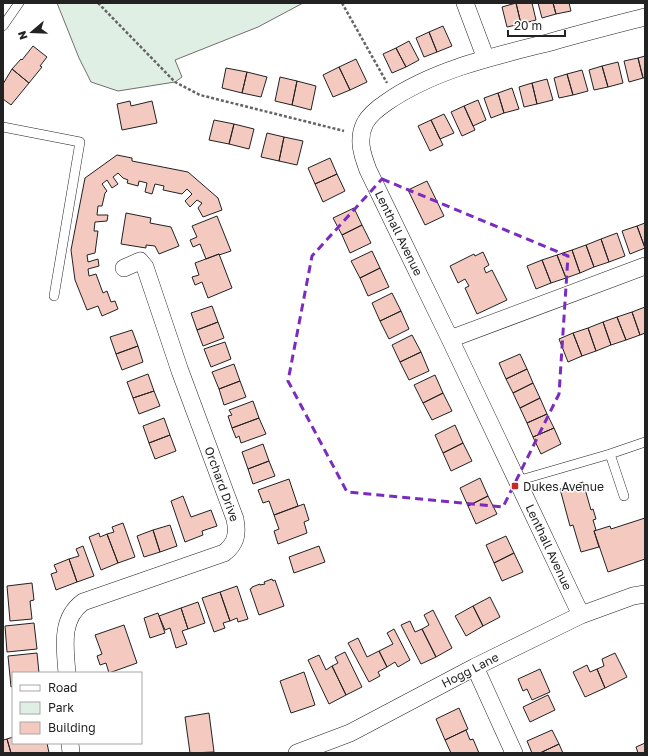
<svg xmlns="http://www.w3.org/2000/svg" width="648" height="756" viewBox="0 0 648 756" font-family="'Golos Text',sans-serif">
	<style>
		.green { fill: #e0efe3; stroke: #6f6f6f }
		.building { fill: #f3c9c0; stroke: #222 }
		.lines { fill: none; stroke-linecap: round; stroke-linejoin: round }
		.lane-casing { stroke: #222; stroke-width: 10 }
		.street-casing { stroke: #222; stroke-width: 18 }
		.path { stroke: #646464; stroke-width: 2.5; stroke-dasharray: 3 2; stroke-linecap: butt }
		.lane { stroke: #fff; stroke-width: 9 }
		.street { stroke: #fff; stroke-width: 17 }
		.marked { fill: none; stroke: #7b2cbf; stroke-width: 3; stroke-dasharray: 8 5; stroke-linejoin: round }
		.poi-dot { fill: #c62828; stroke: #fff; stroke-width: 1.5 }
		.labels { text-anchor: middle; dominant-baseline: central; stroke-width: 3; stroke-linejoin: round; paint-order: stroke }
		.street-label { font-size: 12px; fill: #222; stroke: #fff }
		.poi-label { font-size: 12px; fill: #222; stroke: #fff; text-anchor: start }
	</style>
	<rect width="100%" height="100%" fill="#fff"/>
	<path class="green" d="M57,3H303L258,27L175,60L182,77L175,82L118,91L91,82L79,58Z"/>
	<path class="building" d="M516,3H532L536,20L521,24Z
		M516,3L521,24L507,27L502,7Z
		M538,3H553L556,14L542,18Z
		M553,3H569L571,11L556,14Z
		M443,26L452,46L437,52L429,32Z
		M429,32L437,52L424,57L416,38Z
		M409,41L419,60L406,67L396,48Z
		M33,46L47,57L40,66L42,67L29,83L12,69L21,59L22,60Z
		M396,48L406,67L392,73L383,54Z
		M645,56V78H643L638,58Z
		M638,58L643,78L629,82L624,61Z
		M356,59L367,82L350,90L339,67Z
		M618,62L623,83L608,87L602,66Z
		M602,66L608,87L594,90L589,70Z
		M339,67L350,90L333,97L323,75Z
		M226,68L247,72L242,93L222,88Z
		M12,69L29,83L11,105L3,99V84Z
		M582,70L588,91L573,95L567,74Z
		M247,72L267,77L261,97L242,93Z
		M567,74L573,95L559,98L554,78Z
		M280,77L297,81L292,105L275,101Z
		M547,79L553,100L537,104L532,83Z
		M297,81L316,86L311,110L292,105Z
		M532,83L537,104L524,107L519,87Z
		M512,88L519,109L504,113L498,93Z
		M498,93L504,113L491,118L484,98Z
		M478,100L486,120L473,126L464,106Z
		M130,101L131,106L152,101L157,123L122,130L117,104Z
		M464,106L475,130L462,136L451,112Z
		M444,114L454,133L440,139L431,120Z
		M214,120L234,124L229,144L209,140Z
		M431,120L443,145L430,151L418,126Z
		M234,124L254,129L249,149L229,144Z
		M267,133L284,137L279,161L261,157Z
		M284,137L303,141L297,165L279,161Z
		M117,155L132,158V161L188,172L218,198L222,210L203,217L198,208L202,203L197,200L190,207L185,201L192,194L187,189L182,194L163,190L164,186L155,184L152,194L145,192L147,183L139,181L138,186L127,183L128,180L123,178L118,173L113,177L118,184L112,188L107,180L102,184L107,191L105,193L102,206H98L97,215H108L107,221L95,222L94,231H98L95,253L87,255L88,262L98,259L99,266L88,269L89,276L96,274L103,293L107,291L111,302L115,301L118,309L102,316L98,306L87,310L75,280L71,250L85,178Z
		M330,158L337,174L315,184L308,168Z
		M337,174L345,191L323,202L315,184Z
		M427,181L444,216L425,225L408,190Z
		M354,208L362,225L342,235L333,218Z
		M126,213L151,218L150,223L171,227L179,246L159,254L155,246L146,245V248L121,244Z
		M217,216L231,251L219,255V254L206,259L200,244L193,247L190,240L197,237L192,226Z
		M645,223V248L637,226Z
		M362,225L371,243L350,253L342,235Z
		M637,226L645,248L630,254L622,231Z
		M617,233L625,256L609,262L601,239Z
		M601,239L609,262L594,267L586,245Z
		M586,245L594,267L580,273L572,250Z
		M572,250L580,273L566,278L557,255Z
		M372,251L380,268L360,278L351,261Z
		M483,252L489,265L484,268L486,273L492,270L507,300L477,314L465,288L469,286L465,279L458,283L450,266L474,254L475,256Z
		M219,254L232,288L208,298L202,282L195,285L192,277L199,275L195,263Z
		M557,255L566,278L551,283L542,260Z
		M542,260L551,283L536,289L527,266Z
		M380,268L389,287L368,296L360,278Z
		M392,293L401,311L380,321L372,303Z
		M212,306L218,322L197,330L191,313Z
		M645,307V333L640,335L632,312Z
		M401,311L409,329L389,339L380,321Z
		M632,312L640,335L626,340L617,317Z
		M617,317L626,340L611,345L603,322Z
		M218,322L224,338L203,346L197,330Z
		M603,322L611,345L596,351L588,328Z
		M588,328L596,351L582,356L573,333Z
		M132,330L138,346L116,354L110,337Z
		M573,333L582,356L568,362L559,339Z
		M412,335L421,352L400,362L392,345Z
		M225,342L231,359L211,367L204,349Z
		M138,346L143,362L122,370L116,354Z
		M421,352L429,371L409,380L400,362Z
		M520,354L527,369L506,379L499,363Z
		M234,364L240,381L219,389L212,372Z
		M527,369L533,383L513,393L506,379Z
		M148,374L154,391L133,398L127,382Z
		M435,375L443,393L423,403L414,385Z
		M240,381L246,397L224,405L219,389Z
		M533,383L540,398L520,408L513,393Z
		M154,391L160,406L139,414L133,398Z
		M443,393L452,411L432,420L423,403Z
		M540,398L547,414L527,423L520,408Z
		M253,401L259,418L232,428L228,416L232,415L229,410Z
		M547,414L554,428L533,437L527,423Z
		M164,418L170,435L149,443L143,426Z
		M259,418L266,434L241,443L239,436L236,438L232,428Z
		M455,425L463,443L443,453L435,435Z
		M554,428L561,444L541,454L533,437Z
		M170,435L176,451L155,459L149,443Z
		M463,443L472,461L451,471L443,453Z
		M263,444L269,461L248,469L242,452Z
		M269,461L275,476L253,484L248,469Z
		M480,478L488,496L468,506L460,488Z
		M289,479L298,506L274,515L269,501L263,503L258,490Z
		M583,482L591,510L593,509L596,519L593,520L596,530L594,531L599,547L581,552L573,525L570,526L560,489Z
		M183,496L191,517L211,510L217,526L202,531L203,535L185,542L171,501Z
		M488,496L497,514L476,524L468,506Z
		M304,504L309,520L304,522L307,533L278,544L274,531L279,529L274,515Z
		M645,518V559L608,572L594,531L610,526L611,529Z
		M123,523L135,557L118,563L107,534L114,532L112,527Z
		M170,525L177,546L160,552L153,530Z
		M153,530L160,552L144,557L137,536Z
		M99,533L100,537L107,534L118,563L101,570L89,537Z
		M506,536L514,553L494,563L486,545Z
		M83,546L94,576L77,582L69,559L79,556L76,549Z
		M319,546L325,562L294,573L289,557Z
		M514,553L523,572L502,581L494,563Z
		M69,559L77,582L56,590L51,574L57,572L54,565Z
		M272,579L273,581L275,580L284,606L259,615L250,589L252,588V587L260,584V585L265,584L264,582Z
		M32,583L34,600L30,601L32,619L10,621L7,586Z
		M237,586L248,619L238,622L237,618L230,621L220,592Z
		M220,592L230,621L223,623L225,628L214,632L202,598Z
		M490,597L500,617L483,626L473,606Z
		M198,602L205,623L188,629L181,608Z
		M473,606L483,626L466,636L455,616Z
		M181,608L188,629L182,631L187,644L176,648L170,628L165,630L159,616Z
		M433,610L452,648L436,657L422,629L429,625L424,615Z
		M158,613L165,633L150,638L144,618Z
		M410,621L415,632L422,629L436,657L421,664L401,625Z
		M34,623L37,649L7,652L5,626Z
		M124,625L137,663L109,673L106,663L100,665L97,656L102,654L95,635Z
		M394,629L410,660L398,667L395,662L387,667L379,651L393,644L387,633Z
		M358,638L367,657L379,651L387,667L378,672L380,676L369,682L348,643Z
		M345,652L362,687L346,695L332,666L338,663L335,657Z
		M37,653L39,673H13V686L11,687L8,656Z
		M615,653L627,677L605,688L597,669L604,666L602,659Z
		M319,655L326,670L332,666L346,695L329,704L308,660Z
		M587,665L590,672L597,669L605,688L585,697L573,672Z
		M540,669L550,692L532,700L527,689L523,691L518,679Z
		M304,672L315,705L291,713L280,681Z
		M548,695L555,710L530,722L523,707Z
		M459,708L468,729L445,740L436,719Z
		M209,713L214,752L190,753L185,717Z
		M466,730L470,740L473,739L479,753H451L445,740Z
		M552,730L559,744L540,753H532L527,741Z
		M13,737V743H47L49,753H11L7,739Z
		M7,739L11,753H3V740Z
		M645,743V753H638L636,747Z
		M559,744L563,753H540Z"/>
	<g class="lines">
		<g class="lane-casing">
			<path id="lane" d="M3,26L19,3
				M3,127L80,142L54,296
				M610,454L624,496
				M517,481L610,454L645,442"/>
		</g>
		<g class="street-casing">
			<path id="street" d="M465,3L486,59
				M450,339L645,266
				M581,615L450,339L368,170C362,154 357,139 365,123C370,114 378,108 387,102C435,69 495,56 551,42C582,33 614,25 645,17
				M475,667L514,753
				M67,673C65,647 60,619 83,602L224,553C236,544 238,534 235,519L180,371L145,267L140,261L124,268
				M70,743L71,753
				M297,753L350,733L475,667L581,615L633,596L645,594"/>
		</g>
		<path class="path" d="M98,3L175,82L200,95L344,131
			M342,3L387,83"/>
		<use href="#lane" class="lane"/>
		<use href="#street" class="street"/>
	</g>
	<path class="marked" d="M382,179L568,256L559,394L503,507L347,492L288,381L312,256Z"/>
	<rect class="poi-dot" x="511" y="482" width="8" height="8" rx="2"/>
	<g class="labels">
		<g class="street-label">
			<text transform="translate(399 233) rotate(64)">Lenthall Avenue</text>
			<text transform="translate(222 484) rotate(70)">Orchard Drive</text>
			<text transform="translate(549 547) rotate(65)">Lenthall Avenue</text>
			<text transform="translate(470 670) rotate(-27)">Hogg Lane</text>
		</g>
		<g class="poi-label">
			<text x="523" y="486">Dukes Avenue</text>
		</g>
	</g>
	<rect width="648" height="756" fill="none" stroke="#222222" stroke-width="8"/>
	<rect x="12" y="672" width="130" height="72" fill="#ffffff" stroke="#a7a7a7"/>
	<rect x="20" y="685" width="20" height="6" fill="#ffffff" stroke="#a7a7a7"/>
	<text x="48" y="692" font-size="12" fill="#222222">Road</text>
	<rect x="20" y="702" width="20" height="12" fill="#e0efe3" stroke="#a7a7a7"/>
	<text x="48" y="712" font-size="12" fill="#222222">Park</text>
	<rect x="20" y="722" width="20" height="12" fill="#f3c9c0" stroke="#a7a7a7"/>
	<text x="48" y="732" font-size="12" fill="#222222">Building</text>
	<g transform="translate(32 32) rotate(251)" stroke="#ffffff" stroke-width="3" paint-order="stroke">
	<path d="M0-3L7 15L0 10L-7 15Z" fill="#222222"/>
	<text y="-6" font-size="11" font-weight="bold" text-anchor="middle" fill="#222222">N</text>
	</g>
	<path d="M508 30v6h57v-6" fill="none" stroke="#222222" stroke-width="2"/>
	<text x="514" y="30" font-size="12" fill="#222222" stroke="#ffffff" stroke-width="3" paint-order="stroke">20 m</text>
</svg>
